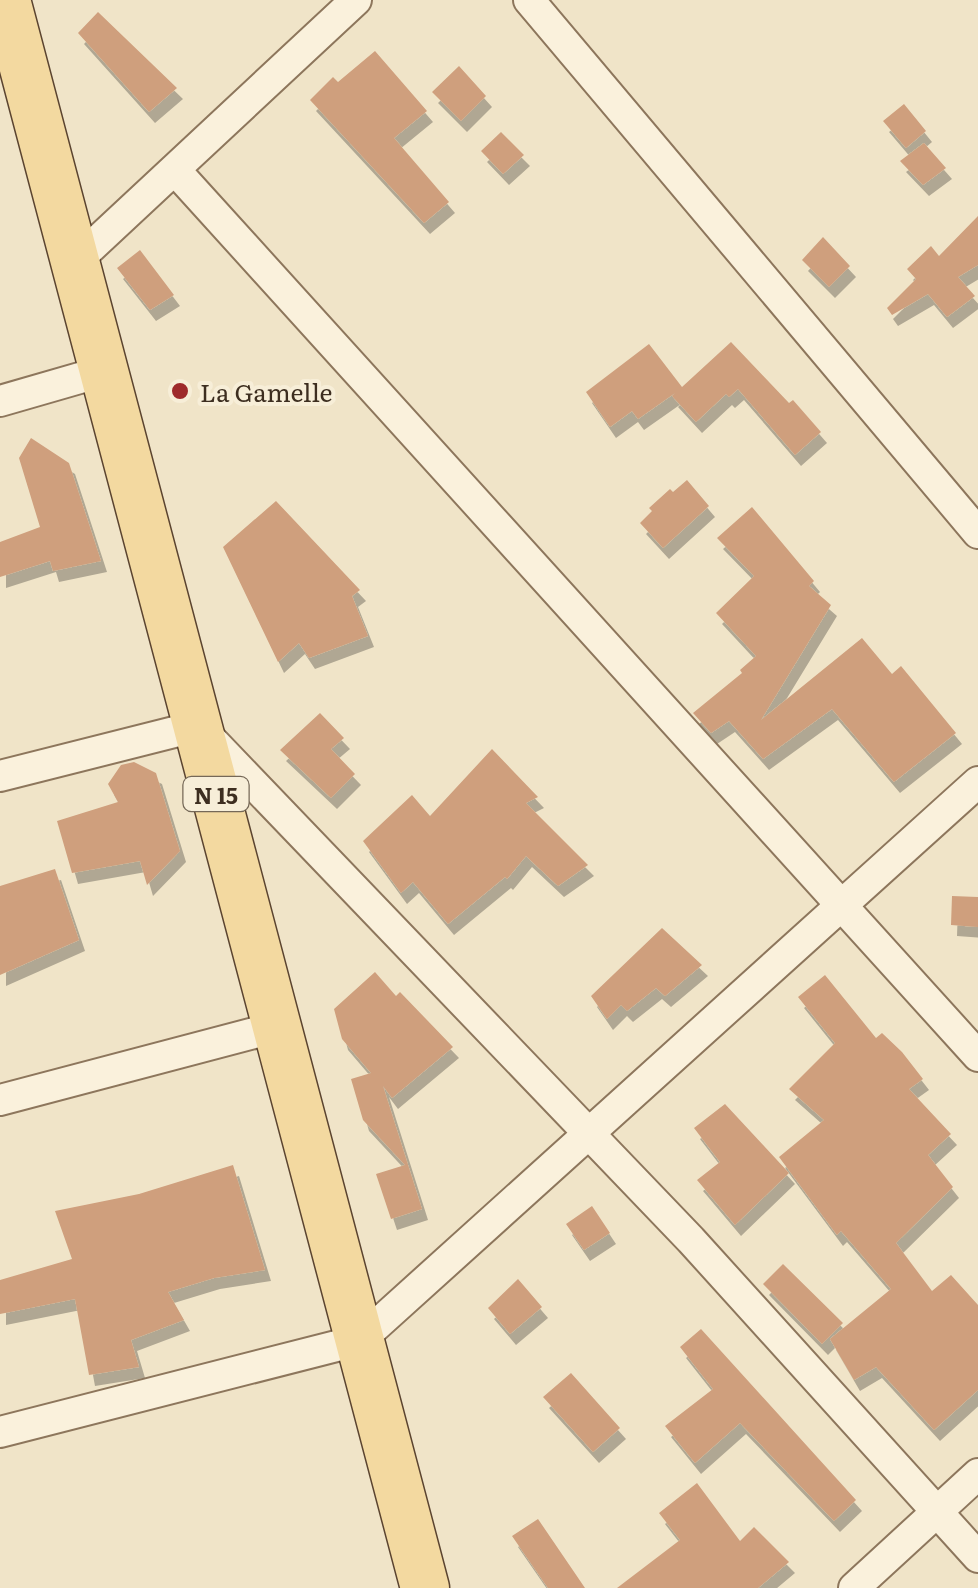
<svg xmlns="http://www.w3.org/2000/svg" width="978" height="1588" viewBox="0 0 978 1588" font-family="Literata,serif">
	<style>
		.building { fill: #cf9f7d; filter: url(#shadow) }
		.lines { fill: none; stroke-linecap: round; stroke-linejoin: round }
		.minor-casing { stroke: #8d765c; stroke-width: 34 }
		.primary-casing { stroke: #5b4430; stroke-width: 51 }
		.minor { stroke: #faf1dc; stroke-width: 30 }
		.primary { stroke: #f3d9a0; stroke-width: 48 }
		.poi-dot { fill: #9e2a2b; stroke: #f7eed8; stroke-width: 4 }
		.labels { text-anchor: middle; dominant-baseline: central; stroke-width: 8; stroke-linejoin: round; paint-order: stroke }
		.shield { fill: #f7eed8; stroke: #756857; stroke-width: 2.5 }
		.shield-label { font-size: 22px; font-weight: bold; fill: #3d2e20 }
		.poi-label { font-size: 25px; fill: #3d2e20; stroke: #f7eed8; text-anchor: start }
	</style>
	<defs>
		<filter id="shadow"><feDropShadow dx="6" dy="11" stdDeviation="0" flood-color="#0004"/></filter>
	</defs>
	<rect width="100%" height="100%" fill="#f0e4c8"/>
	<path class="building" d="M98,12L177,88L149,112L78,33Z
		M375,51L427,111L394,138L449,202L424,223L310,100L333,77L338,82Z
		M459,66L486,96L461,121L432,92Z
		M904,104L926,131L906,148L883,121Z
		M501,132L524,155L503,174L481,151Z
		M924,143L946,168L923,185L900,161Z
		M978,216V265L958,277L975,296L947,317L928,294L892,315L887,308L916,279L907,269L931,246L939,256Z
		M823,237L850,266L829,287L802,260Z
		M140,250L174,295L150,310L117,268Z
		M731,342L789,403L793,400L821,432L795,455L738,389L729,397L726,394L696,422L672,396L675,393L638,419L632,411L610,427L586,392L649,344L682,387Z
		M31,438L69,463L101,561L53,571L50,561L0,577V542L40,527L19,458Z
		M687,480L709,506L663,548L640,523L652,511L649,508L670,489L673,492Z
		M276,501L360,590L352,596L368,636L309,658L299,643L278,662L223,547Z
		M752,507L814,581L809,586L831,605L761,720L862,638L892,674L901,666L956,733L894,782L832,709L763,759L729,721L711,733L693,713L742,673L740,670L756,656L716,613L754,576L717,538Z
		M320,713L344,738L331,749L355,774L331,798L280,750Z
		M492,749L538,797L526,803L588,865L558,886L526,856L507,879L505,877L448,924L413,882L401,893L363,841L412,795L430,816Z
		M134,762L156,773L180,851L147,885L140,861L72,873L57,821L118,802L108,784L121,765Z
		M55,869L79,940L0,975V886Z
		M952,896L978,897V927L951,925Z
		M662,928L702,965L665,996L656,988L627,1011L621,1005L607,1019L591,996Z
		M375,972L396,996L400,992L453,1047L392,1098L383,1086L422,1209L391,1219L376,1174L405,1165L363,1120L351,1079L371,1073L342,1039L334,1009Z
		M825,975L876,1038L882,1033L902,1052L923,1079L909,1089L951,1134L928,1155L953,1187L896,1243L932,1291L951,1275L978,1305V1390L934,1430L876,1367L854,1380L830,1339L891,1289L841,1231L837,1235L779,1157L824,1120L789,1089L835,1043L798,997Z
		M725,1104L789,1173L735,1225L697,1180L720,1162L694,1128Z
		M233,1165L265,1270L214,1278L168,1292L184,1320L131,1340L139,1367L89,1375L75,1299L0,1314V1280L72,1259L55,1211L139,1194Z
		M592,1206L610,1233L584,1250L566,1224Z
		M783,1264L843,1323L822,1344L763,1284Z
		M518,1279L542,1307L510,1334L488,1308Z
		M701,1329L856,1500L834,1521L740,1423L695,1463L665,1426L713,1389L680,1347Z
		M571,1373L620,1428L593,1452L543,1397Z
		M697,1483L740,1541L754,1527L789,1562L758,1588H617L680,1540L659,1513Z
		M538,1519L585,1588H548L512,1536Z"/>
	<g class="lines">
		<g class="minor-casing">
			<path id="minor" d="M529,0L978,533
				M175,170L978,1056
				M75,262L356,0
				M0,401L104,371
				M0,776L198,726L691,1240L978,1557
				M0,1100L277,1027
				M0,1432L360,1340L978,782
				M854,1588L978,1474"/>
		</g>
		<g class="primary-casing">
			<path id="primary" d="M6,0L425,1588"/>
		</g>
		<use href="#minor" class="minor"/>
		<use href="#primary" class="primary"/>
	</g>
	<circle class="poi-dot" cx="180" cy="391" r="10"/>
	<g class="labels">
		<rect class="shield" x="183.5" y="777" width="65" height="34" rx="8"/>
		<g class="shield-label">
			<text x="216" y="794">N 15</text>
		</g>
		<g class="poi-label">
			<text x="200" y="391">La Gamelle</text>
		</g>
	</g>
</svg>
